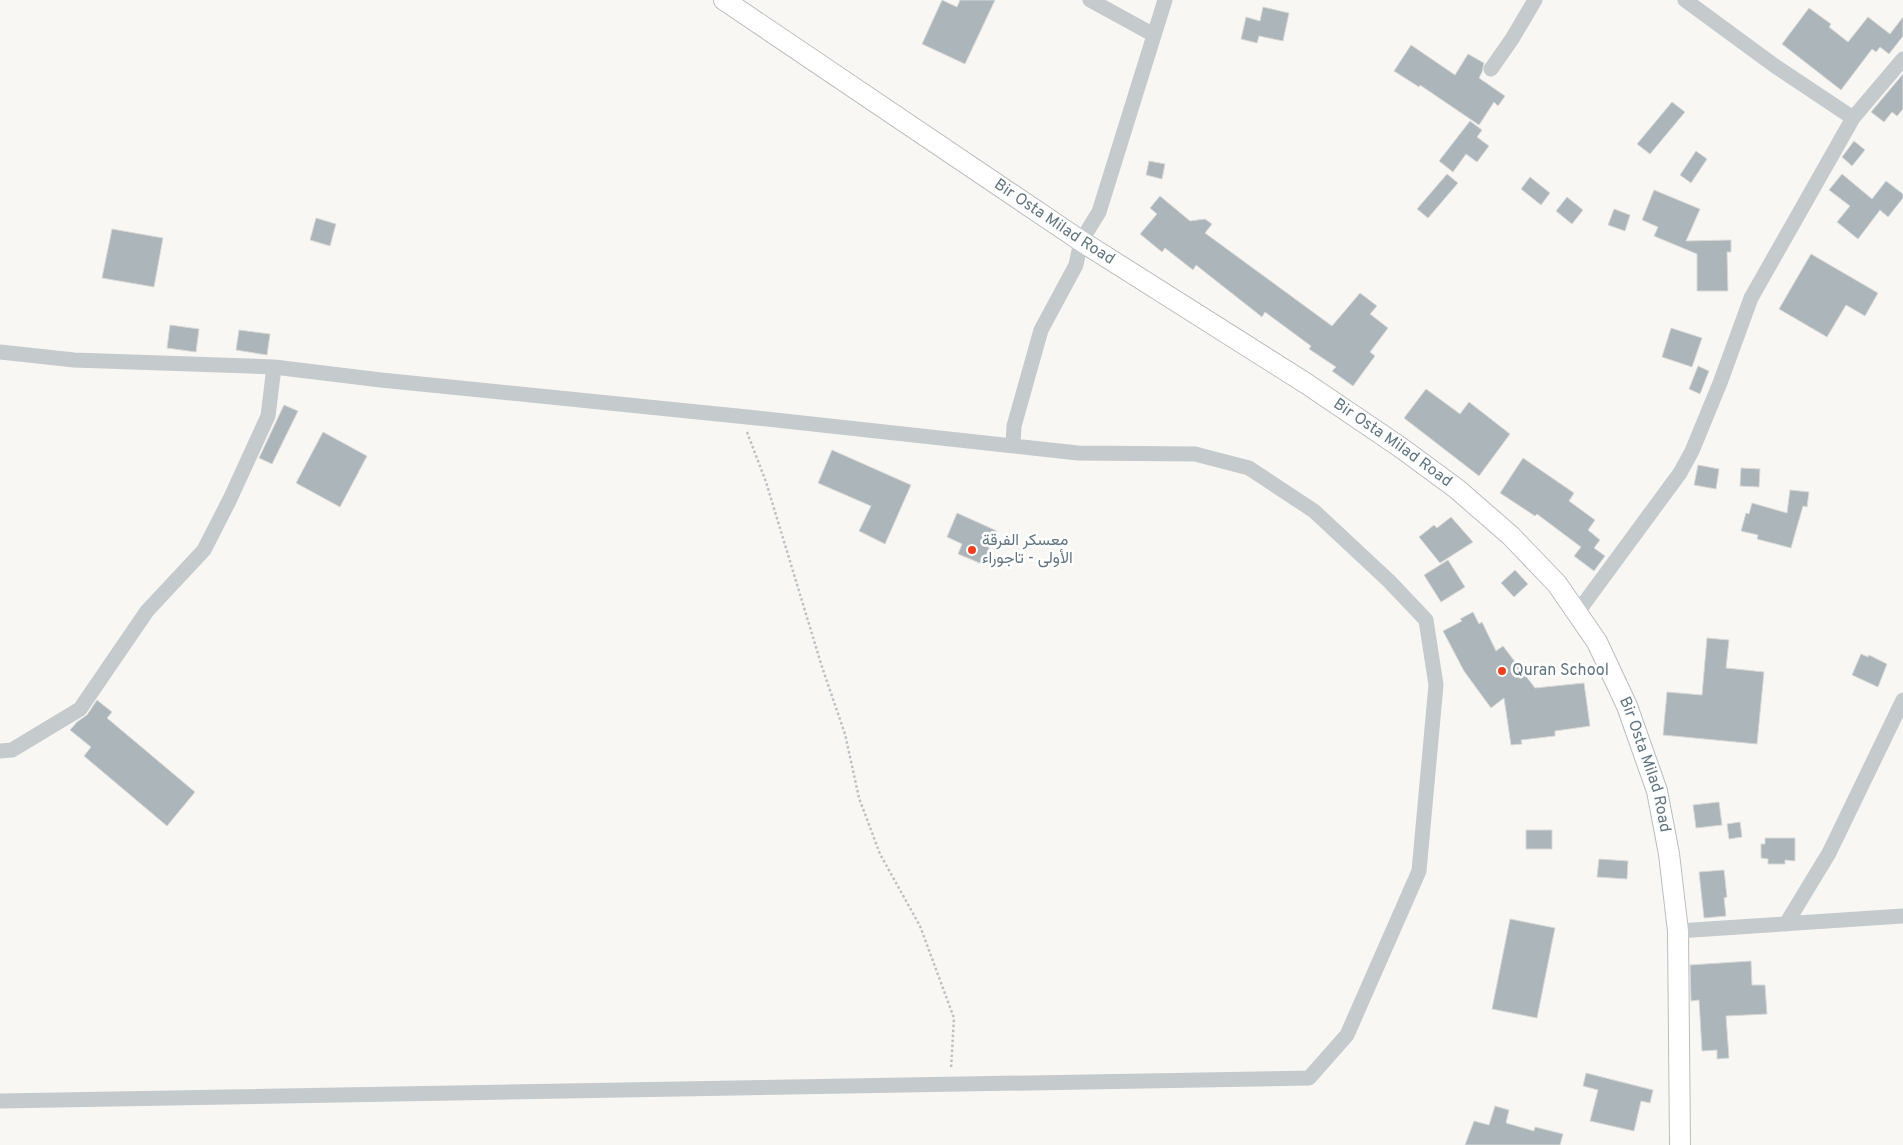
<svg xmlns="http://www.w3.org/2000/svg" width="1903" height="1145" viewBox="0 0 1903 1145" font-family="Overpass,Vazirmatn,sans-serif">
	<style>
		.building { fill: #abb5ba; stroke: #d9d9d7 }
		.lines { fill: none; stroke-linecap: round; stroke-linejoin: round }
		.major-casing { stroke: #b8bdc0; stroke-width: 22 }
		.path { stroke: #bec1c3; stroke-width: 2.5; stroke-dasharray: 2.5 2.5; stroke-linecap: butt }
		.minor { stroke: #c5cacc; stroke-width: 15 }
		.major { stroke: #fff; stroke-width: 20 }
		.poi-dot { fill: #ee401e; stroke: #fff; stroke-width: 2 }
		.labels { text-anchor: middle; dominant-baseline: central; stroke-width: 5; stroke-linejoin: round; paint-order: stroke }
		.street-label { font-size: 16px; fill: #617581; stroke: #fff }
		.poi-label { font-size: 16px; fill: #617581; stroke: #fff; text-anchor: start }
	</style>
	<rect width="100%" height="100%" fill="#f8f7f4"/>
	<path class="building" d="M942,0L957,7L960,0H995L965,64L922,44Z
		M1263,7L1289,13L1283,41L1259,36L1257,43L1241,39L1246,17L1260,21Z
		M1809,8L1831,24L1829,27L1848,42L1868,17L1890,34L1903,17V36L1889,54L1880,47L1876,52L1872,49L1841,90L1782,44Z
		M1411,45L1455,75L1468,54L1484,63L1482,72L1479,78L1505,96L1498,106L1494,102L1479,125L1420,85L1419,87L1394,71Z
		M1903,74V109L1897,116L1892,112L1884,122L1871,112Z
		M1672,102L1685,112L1650,154L1637,144Z
		M1470,121L1482,130L1477,137L1489,146L1477,162L1466,154L1453,172L1439,161Z
		M1854,141L1865,150L1852,166L1842,157Z
		M1696,151L1707,159L1691,183L1680,175Z
		M1149,161L1165,164L1162,179L1146,175Z
		M1447,174L1458,183L1428,218L1417,209Z
		M1842,174L1872,199L1886,181L1903,194V198L1888,217L1880,210L1858,239L1837,222L1850,206L1829,190Z
		M1530,177L1550,193L1541,205L1521,189Z
		M1654,190L1700,209L1686,241L1731,240V252H1727L1728,291H1697V254L1654,236L1658,227L1642,220Z
		M1160,196L1190,221L1205,219L1212,224L1205,233L1332,326L1360,293L1377,306L1370,314L1388,328L1370,352L1375,356L1353,386L1332,371L1336,367L1309,349L1311,346L1265,312L1262,317L1196,265L1193,270L1165,248L1162,252L1140,234L1157,214L1150,208Z
		M1567,197L1583,210L1572,224L1556,211Z
		M1614,209L1630,215L1625,231L1608,225Z
		M316,218L336,224L330,246L310,240Z
		M112,229L163,238L154,287L102,278Z
		M1811,254L1878,293L1865,316L1846,305L1827,337L1779,309Z
		M170,325L199,329L196,352L167,348Z
		M1671,328L1702,338L1692,367L1662,357Z
		M239,330L270,334L267,355L236,350Z
		M1698,366L1709,371L1700,394L1689,389Z
		M1426,389L1460,414L1469,402L1510,434L1479,476L1404,418Z
		M284,405L298,411L272,464L259,458Z
		M323,432L367,456L340,507L296,483Z
		M832,450L911,485L885,544L859,531L871,506L818,483Z
		M1523,458L1574,493L1569,501L1595,520L1588,530L1600,540L1594,548L1605,556L1594,571L1574,556L1581,547L1537,514L1535,516L1500,493Z
		M1698,465L1719,469L1716,489L1694,485Z
		M1741,468L1760,469L1759,487L1740,486Z
		M1790,490L1809,492L1807,507L1803,506L1791,548L1757,539L1758,535L1741,531L1746,513L1749,514L1752,503L1787,513Z
		M957,513L997,531L982,564L958,554L962,544L947,537Z
		M1451,517L1473,542L1440,563L1419,537L1434,525L1437,528Z
		M1448,560L1465,587L1441,602L1424,575Z
		M1515,570L1528,584L1514,597L1501,583Z
		M1473,612L1479,624L1482,622L1496,651L1503,646L1535,688L1584,683L1590,726L1555,731V736L1521,740L1522,744L1511,745L1504,698L1491,708L1464,671L1443,631L1462,621L1460,619Z
		M1707,638L1729,640L1726,668L1764,672L1757,744L1663,735L1667,692L1702,695Z
		M1861,654L1868,657L1869,655L1887,664L1878,687L1852,675Z
		M97,700L112,712L107,718L195,792L167,826L84,756L91,747L70,730L77,722L87,715Z
		M1719,802L1722,825L1696,828L1693,805Z
		M1740,822L1742,837L1729,839L1727,824Z
		M1526,830H1552V849H1526Z
		M1765,838H1795V861L1785,860V864H1768V859L1761,858V844H1765Z
		M1599,859L1628,861L1627,879L1597,877Z
		M1724,870L1727,897L1724,898L1726,916L1704,918L1699,872Z
		M1510,919L1555,928L1537,1018L1492,1009Z
		M1751,961L1752,985H1765L1767,1014L1726,1016L1729,1058L1717,1059V1050L1702,1051L1699,1000L1691,1001L1690,965Z
		M1586,1073L1653,1090L1650,1103L1641,1101L1634,1131L1590,1121L1598,1090L1583,1086Z
		M1495,1106L1509,1110L1506,1123L1534,1131L1535,1127L1563,1134L1560,1145H1465L1474,1121L1489,1125Z"/>
	<g class="lines">
		<g class="major-casing">
			<g id="major">
				<path id="s1" d="M724,0L1081,241L1307,384L1400,447L1457,489L1511,536L1557,584L1597,642L1627,706L1657,791L1669,854L1678,931L1680,1145"/>
			</g>
		</g>
		<path class="path" d="M747,432L766,482L822,667L845,734L859,798L880,854L920,926L954,1018L951,1069"/>
		<path class="minor" d="M1090,0L1154,35
			M1685,0L1775,66L1853,118L1903,59
			M1491,69L1512,39L1535,0
			M0,352L74,360L274,367L381,380L757,418L1078,453L1195,454L1249,468L1314,511L1389,581L1426,620L1436,685L1419,871L1347,1035L1309,1078L0,1101
			M1013,445L1014,426L1041,330L1076,265L1081,241L1099,212L1165,0
			M1577,613L1680,473L1692,451L1720,383L1751,298L1853,118
			M0,751L12,750L80,709L147,611L204,550L230,499L268,416L274,367
			M1786,924L1829,853L1903,700
			M1678,931L1903,916"/>
		<use href="#major" class="major"/>
	</g>
	<g class="poi-dot">
		<circle cx="972" cy="550" r="5"/>
		<circle cx="1502" cy="671" r="5"/>
	</g>
	<g class="labels">
		<g class="street-label">
			<text stroke="none"><textPath href="#s1" startOffset="398">Bir Osta Milad Road</textPath></text>
			<text stroke="none"><textPath href="#s1" startOffset="802">Bir Osta Milad Road</textPath></text>
			<text stroke="none"><textPath href="#s1" startOffset="1222">Bir Osta Milad Road</textPath></text>
		</g>
		<g class="poi-label">
			<text x="982" y="541">معسكر الفرقة<tspan x="982" dy="18">الأولى - تاجوراء</tspan></text>
			<text x="1512" y="671">Quran School</text>
		</g>
	</g>
</svg>
